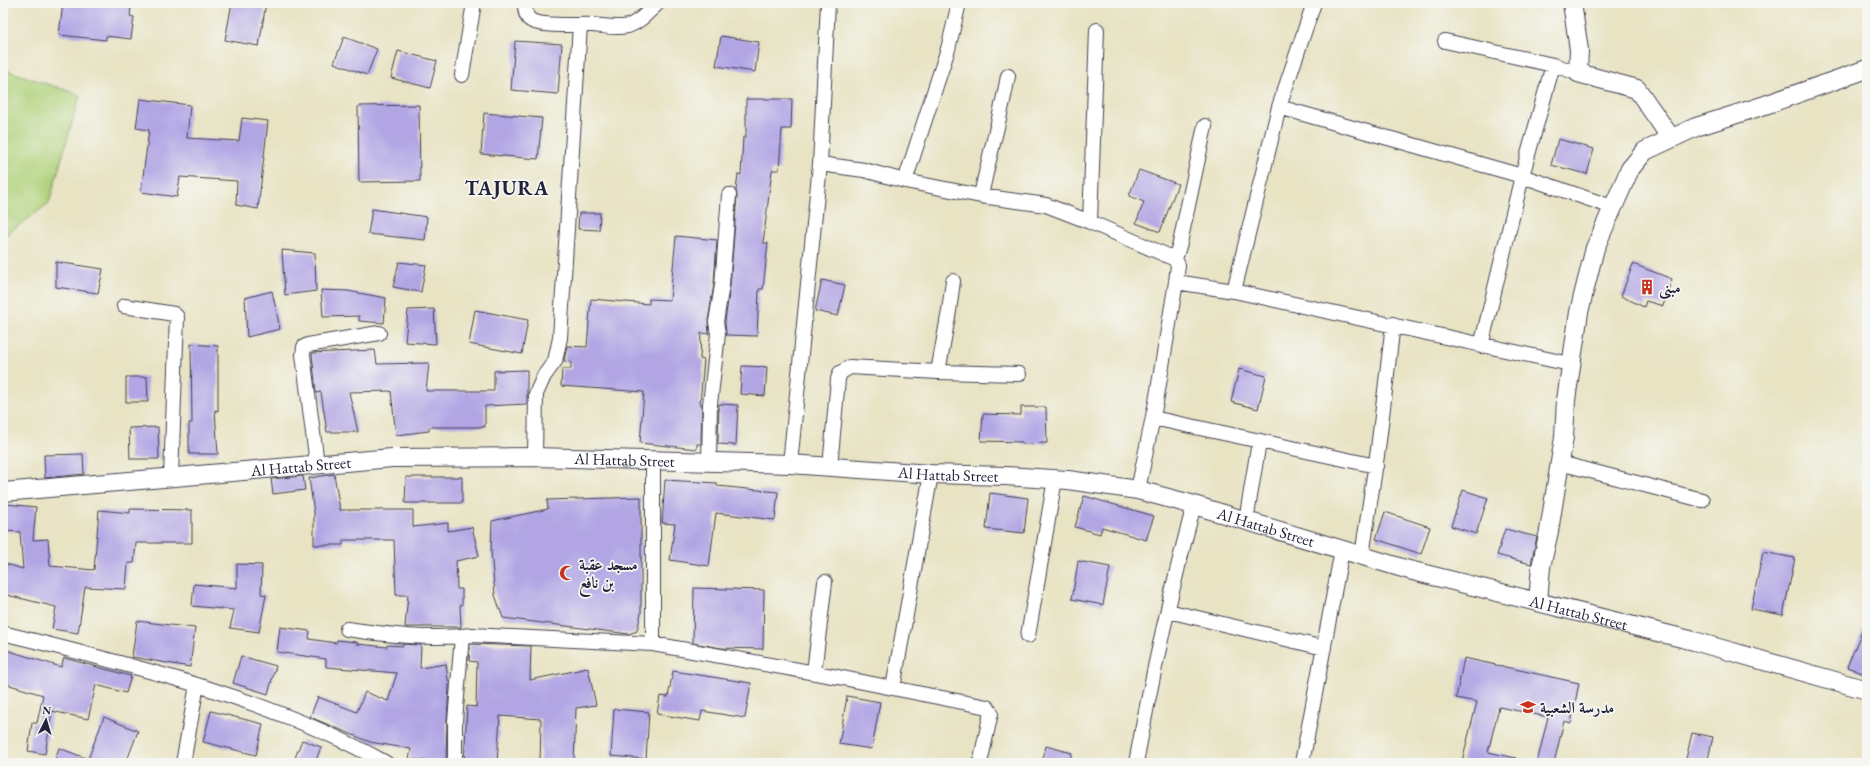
<svg xmlns="http://www.w3.org/2000/svg" width="1870" height="766" viewBox="0 0 1870 766" font-family="'EB Garamond',Amiri,serif">
	<style>
		.green { fill: #b0d27a; stroke: #697a5a }
		.building { fill: #b1a5e4 }
		.lines { fill: none; stroke-linecap: round; stroke-linejoin: round }
		.minor-casing { stroke: #403f4f; stroke-width: 16 }
		.tertiary-casing { stroke: #403f4f; stroke-width: 20 }
		.minor { stroke: #fff; stroke-width: 14 }
		.tertiary { stroke: #fff; stroke-width: 18 }
		.labels { text-anchor: middle; dominant-baseline: central; stroke-width: 3.5; stroke-linejoin: round; paint-order: stroke }
		.poi-label { font-size: 16px; font-weight: bold; fill: #22223b; stroke: #f6f6f2; text-anchor: start }
		.street-label { font-size: 16px; fill: #22223b; stroke: #f6f6f2 }
		.district-label { font-size: 20px; font-weight: bold; letter-spacing: 1px; fill: #22223b; stroke: #f6f6f2 }
	</style>
	<rect width="100%" height="100%" fill="#f6f6f2"/>
	<filter id="ink" filterUnits="userSpaceOnUse"><feTurbulence type="fractalNoise" baseFrequency=".025" numOctaves="2"/><feDisplacementMap in="SourceGraphic" scale="8" xChannelSelector="R" yChannelSelector="G"/><feConvolveMatrix kernelMatrix="1 2 1 2 8 2 1 2 1" color-interpolation-filters="sRGB"/></filter>
	<filter id="wash" filterUnits="userSpaceOnUse"><feTurbulence type="fractalNoise" baseFrequency=".012" numOctaves="4" result="noise"/><feDisplacementMap in="SourceGraphic" scale="16" xChannelSelector="R" yChannelSelector="G"/><feGaussianBlur stdDeviation="0.9" result="paint"/><feColorMatrix in="noise" values="0 0 0 0 0 0 0 0 0 0 0 0 0 0 0 0 0 1.4 0 .05"/><feComposite in="paint" operator="in"/></filter>
	<g filter="url(#wash)">
		<rect width="100%" height="100%" fill="#e8e3c3"/>
		<path class="green" d="M3,69L80,95L49,203L3,237Z"/>
		<g id="blocks">
			<path class="building" d="M63,3H110V5L131,7L130,16L134,17L131,39L106,36V40L59,35Z
				M232,3H266L259,46L225,40Z
				M721,36L759,42L755,72L716,66Z
				M344,37L377,49L367,75L334,63Z
				M515,41L562,44L558,94L511,90Z
				M398,51L437,61L430,88L391,78Z
				M140,99L190,105L187,138L239,141L242,118L268,121L258,209L236,205L237,181L180,177L177,197L141,192L149,130L136,128Z
				M746,99H792L791,129H782L779,170H772L763,243H768L763,289H759L757,336L726,335L725,322L730,286L737,196L736,190L738,174L741,175L743,137H746Z
				M419,105L420,181L359,182L358,106Z
				M484,113L542,118L538,159L481,154Z
				M1558,139L1594,149L1587,174L1551,165Z
				M1139,170L1178,184L1160,232L1136,223L1144,202L1129,196Z
				M372,209L427,217L425,240L368,234Z
				M579,213H600L599,230L578,229Z
				M676,236L717,240L714,284L708,321L709,334L701,333L700,359L704,360L700,404H702L701,444H697V449L640,443L644,392L561,386L562,369H571V362L564,361L567,346L587,347L591,299L649,304V299L670,300Z
				M282,250L315,253L316,291L285,295Z
				M56,262L103,269L98,293L56,287Z
				M399,262L426,265L421,292L393,287Z
				M1633,264L1672,279L1663,306L1646,301L1644,307L1621,296Z
				M822,280L845,285L838,316L815,311Z
				M321,290L348,291L386,298L384,323L359,321V316L323,317Z
				M272,291L280,329L247,337L245,298Z
				M434,309L436,344L405,342L408,310Z
				M475,310L528,320L522,354L469,344Z
				M191,344L218,346V411L215,410L218,454H189V423H192Z
				M375,350L377,364L429,363L426,391H494V371L527,370V404L485,406V427H429V431L396,435L391,391L349,392L358,432H327L321,392L316,393L312,353Z
				M742,366L767,367L765,396L740,394Z
				M1239,369L1266,376L1258,409L1231,402Z
				M126,377H147L148,402H126Z
				M719,404L738,405L736,445L718,444Z
				M1021,407H1046L1047,443L1022,444V442L981,441L983,414L1021,415Z
				M158,427L159,459H130L129,428Z
				M83,454L84,474L45,478L44,455Z
				M334,474L340,510H413V527L448,523V531L472,527L479,556L456,561L457,589H462V605H460L461,627H405L408,595H396L394,540H343V545H314V513L309,478Z
				M303,476L305,490L273,494L271,479Z
				M406,477H462V503H405Z
				M665,480L717,483V486L778,492L775,520L716,513L709,566L670,560L675,524L662,523Z
				M1463,490L1488,498L1476,534L1451,526Z
				M990,493L1028,498L1024,533L986,529Z
				M1084,496L1154,516L1146,540L1102,527L1100,534L1075,527Z
				M641,497V613L637,631L629,634L503,618L495,595L491,551L492,521L548,509L547,500Z
				M6,504L36,507L33,540L48,539L50,566L94,570L99,510L130,513V509L192,510V543H136L134,563H128L126,589L85,587L78,633L52,629L56,607L3,594V563L23,569L20,532L4,531Z
				M1385,512L1430,527L1421,554L1376,539Z
				M1505,529L1537,537L1531,564L1497,555Z
				M1763,552L1795,558L1783,615L1751,609Z
				M1078,561L1110,567L1103,605L1072,599Z
				M237,564L262,565L261,594L266,595L259,632L230,628L234,610L192,606L194,584L237,588Z
				M694,588L764,590L763,649L721,648L693,643Z
				M1867,619V675L1847,667Z
				M137,621L195,628L190,667L132,657Z
				M280,627L310,631L309,639L336,643L337,640L357,642V644L387,647V645L403,646V644L421,645L420,668L446,664L449,687L447,720L446,763L409,759L411,749L370,742L310,717L318,697L357,712L365,692L388,701L397,673L326,667V659L277,652Z
				M470,644L531,646L530,680L588,668L596,705L576,708L574,763H540L541,719L500,716L497,763H464L467,706L476,707L477,662L469,661Z
				M3,649L61,667L64,658L131,676L126,693L96,685L88,719L52,711L45,754L28,751L32,723H37L43,695L3,683Z
				M241,656L276,666L268,694L233,683Z
				M1464,658L1579,683L1571,723L1564,721L1554,763H1537L1548,717L1499,707L1488,752L1516,758L1515,763H1471L1462,761L1477,702L1456,698Z
				M673,671L751,683L745,718L702,711L700,721L657,714L660,696L668,697Z
				M847,696L880,702L872,749L839,744Z
				M614,709L649,712L646,759L611,756Z
				M211,711L263,724L256,755L203,742Z
				M104,717L138,731L126,763H54L59,748L88,759Z
				M1692,733L1713,737L1707,763H1685Z
				M302,740L321,747L315,763H293Z
				M1046,746L1072,753L1069,763H1042Z"/>
		</g>
	</g>
	<g filter="url(#ink)">
		<use href="#blocks" fill-opacity="0" stroke="#403f4f" stroke-width="1"/>
		<g class="lines">
			<g class="minor-casing">
				<path id="minor" d="M525,3C525,8 525,15 529,19C536,26 569,25 580,25L560,338L555,361L544,376L536,394L535,457
					M580,25C595,23 613,30 628,26C640,22 649,11 658,3
					M1445,41L1553,65L1578,73
					M462,75L474,3
					M1279,107L1522,176L1612,207
					M820,164L864,170L905,181L981,196L1046,205L1090,222L1175,259L1178,265L1176,282L1156,402L1138,490
					M905,181L948,49L959,3
					M981,196C989,156 1001,116 1008,76
					M1090,222L1097,30
					M1175,259L1180,243L1205,126
					M1176,282L1234,291L1570,364
					M1234,291L1279,107L1314,3
					M124,306L174,314L177,317L171,476
					M1481,346L1522,176L1553,65
					M938,372L949,311L953,281
					M1153,418L1376,466
					M709,462L710,404L718,334L716,322L722,285L729,195
					M1560,463L1702,500
					M317,464L303,355L304,347L308,345L379,333
					M790,464L820,164L828,3
					M830,467L838,379L840,373L850,367L938,372L1019,374
					M1246,521L1259,442
					M1362,556L1378,449L1393,324
					M1168,611L1324,648
					M347,629C388,635 430,640 472,635L653,644L838,677L987,707L991,713L980,763
					M3,633C133,666 268,697 386,763
					M1028,636L1055,479
					M653,644V461
					M814,672L825,582
					M893,688L931,474
					M183,763L197,685
					M455,763V721L462,636
					M1136,763C1152,676 1171,590 1194,505
					M1302,763L1342,550"/>
			</g>
			<g class="tertiary-casing">
				<g id="tertiary">
					<path d="M1572,3L1579,50L1578,73L1637,89L1671,138"/>
					<path id="s1" d="M3,492L392,458L535,457L790,464L931,474L1005,476L1068,480L1138,490L1194,505L1409,570L1694,641L1867,690"/>
					<path d="M1538,601L1541,567L1549,531L1564,437L1566,400L1579,312L1595,248L1630,169L1645,151L1696,127L1765,105L1867,69"/>
				</g>
			</g>
			<use href="#minor" class="minor"/>
			<use href="#tertiary" class="tertiary"/>
		</g>
	</g>
	<defs>
		<g id="building-bare" transform="scale(1.2)"><path d="M-4-6H4V6H1V3H-1V6H-4ZM-2.5-4.3h1.7v1.8h-1.7ZM.8-4.3h1.7v1.8H.8ZM-2.5-1h1.7V.8h-1.7ZM.8-1h1.7V.8H.8Z" fill="#c8321e" stroke="#f6f6f2" stroke-width="2.5" paint-order="stroke"/></g>
		<g id="mosque-bare" transform="scale(1.2)"><path d="M3.5-4.9A6 6 0 1 0 3.5 4.9A5 5 0 1 1 3.5-4.9Z" fill="#c8321e" stroke="#f6f6f2" stroke-width="2.5" paint-order="stroke"/></g>
		<g id="school-bare" transform="scale(1.2)"><path d="M0-5L7-2L0 1L-7-2ZM-4 1L0 2.5L4 1V4Q0 6-4 4Z" fill="#c8321e" stroke="#f6f6f2" stroke-width="2.5" paint-order="stroke"/></g>
	</defs>
	<g fill-rule="evenodd">
		<use href="#building-bare" x="1647" y="287"/>
		<use href="#mosque-bare" x="567" y="573"/>
		<use href="#school-bare" x="1528" y="707"/>
	</g>
	<g class="labels">
		<g class="poi-label">
			<text x="1659" y="287">مبنى</text>
			<text x="579" y="564">مسجد عقبة<tspan x="579" dy="18">بن نافع</tspan></text>
			<text x="1540" y="707">مدرسة الشعبية</text>
		</g>
		<g class="street-label">
			<text stroke="none"><textPath href="#s1" startOffset="623">Al Hattab Street</textPath></text>
			<text stroke="none"><textPath href="#s1" startOffset="299">Al Hattab Street</textPath></text>
			<text stroke="none"><textPath href="#s1" startOffset="947">Al Hattab Street</textPath></text>
			<text stroke="none"><textPath href="#s1" startOffset="1271">Al Hattab Street</textPath></text>
			<text stroke="none"><textPath href="#s1" startOffset="1595">Al Hattab Street</textPath></text>
		</g>
		<g class="district-label">
			<text x="507" y="188">TAJURA</text>
		</g>
	</g>
	<rect width="1870" height="766" fill="none" stroke="#f6f6f2" stroke-width="16"/>
	<g transform="translate(46 720) rotate(5)" stroke="#f6f6f2" stroke-width="3" paint-order="stroke">
	<path d="M0-3L7 15L0 10L-7 15Z" fill="#22223b"/>
	<text y="-6" font-size="11" font-weight="bold" text-anchor="middle" fill="#22223b">N</text>
	</g>
</svg>
